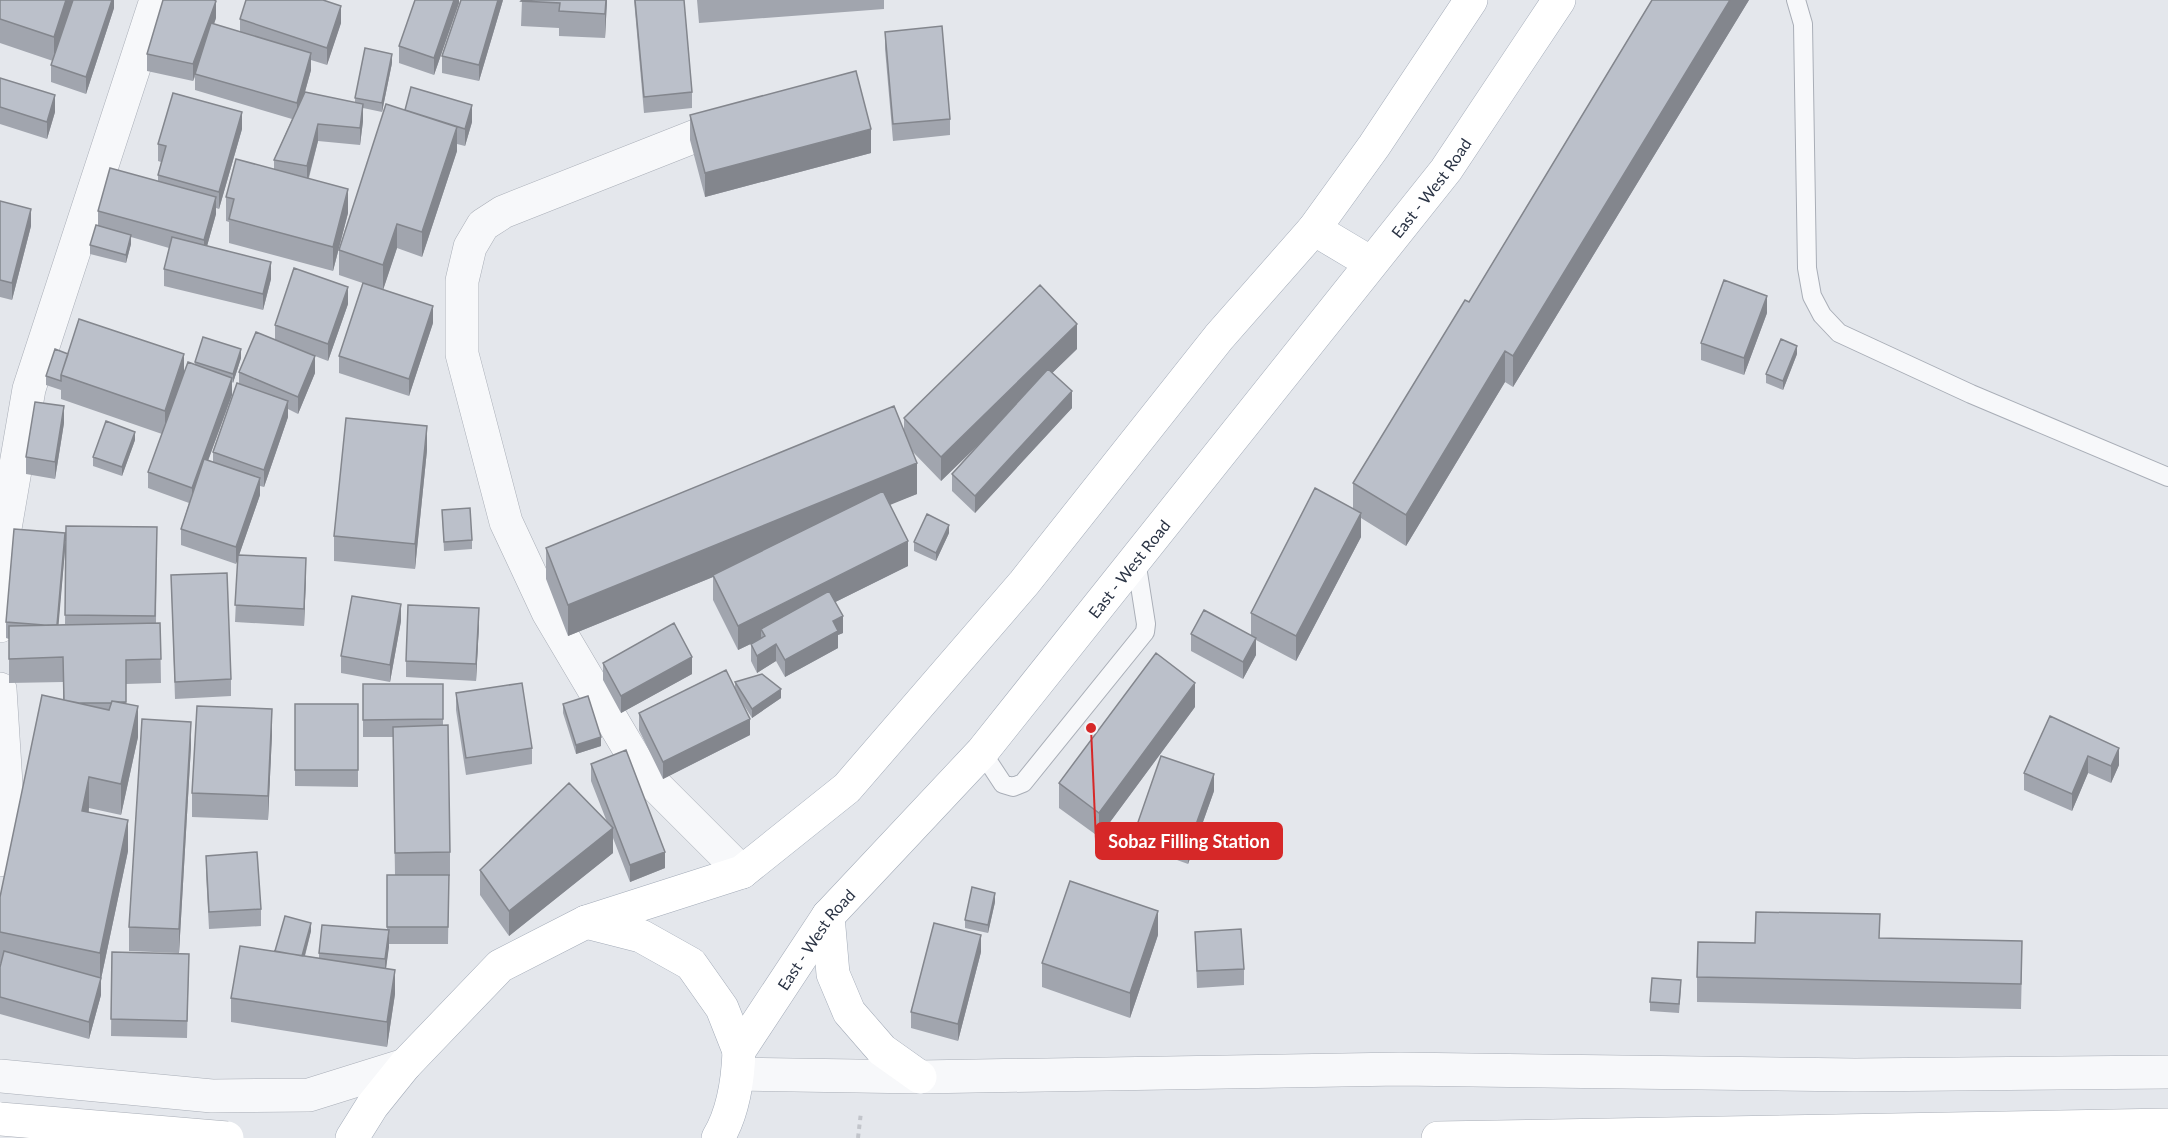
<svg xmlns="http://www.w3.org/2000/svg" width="2168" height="1138" viewBox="0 0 2168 1138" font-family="Lato,sans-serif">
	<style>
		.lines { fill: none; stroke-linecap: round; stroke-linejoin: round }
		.service-casing { stroke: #a9aeb7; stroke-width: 20 }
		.minor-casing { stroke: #a9aeb7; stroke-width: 34 }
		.tertiary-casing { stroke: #a9aeb7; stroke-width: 34 }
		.secondary-casing { stroke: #a9aeb7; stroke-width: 34 }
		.primary-casing { stroke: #a3abb8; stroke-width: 34 }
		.path { stroke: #c2c5cb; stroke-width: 4; stroke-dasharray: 4.5 4.5; stroke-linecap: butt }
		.service { stroke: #f7f8fa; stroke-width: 18 }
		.minor { stroke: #f7f8fa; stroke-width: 33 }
		.tertiary { stroke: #f7f8fa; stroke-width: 33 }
		.secondary { stroke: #fff; stroke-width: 33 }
		.primary { stroke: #fff; stroke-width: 33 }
		.secondary-bridge-casing { stroke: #a9aeb7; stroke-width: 34; stroke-linecap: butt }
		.secondary-bridge { stroke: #fff; stroke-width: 33 }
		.wall { fill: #a1a5ae }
		.shaded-wall { fill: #83868d }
		.building { fill: #bbc0ca; stroke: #83868d; stroke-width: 1.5 }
		.labels { text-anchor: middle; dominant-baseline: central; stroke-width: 5; stroke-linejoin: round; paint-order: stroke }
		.street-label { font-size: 16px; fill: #2b3445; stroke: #f4f6f9 }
		.leader { fill: none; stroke: #d62828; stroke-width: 2 }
		.callout-dot { fill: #d62828; stroke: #f4f6f9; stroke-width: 2 }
		.callout { fill: #d62828; stroke: #d62828; stroke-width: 2 }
		.callout-label { font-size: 18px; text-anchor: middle; font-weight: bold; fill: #fff }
	</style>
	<rect width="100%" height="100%" fill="#e4e7ec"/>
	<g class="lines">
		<g class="service-casing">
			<path id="service" d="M1796,0L1803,24L1807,268L1812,296L1822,315L1839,333L1971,394L2168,477
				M982,752L1003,784L1013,787L1023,783L1145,632L1146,624L1136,560"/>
		</g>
		<g class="minor-casing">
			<path id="minor" d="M726,124L503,212L483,225L470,247L462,281V354L506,522L548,612L644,774L742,872
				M0,626L2,546L29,389L156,0
				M0,689L7,800L0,860"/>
		</g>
		<g class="tertiary-casing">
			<path id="tertiary" d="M738,1074L920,1077L1400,1069L1855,1075L2168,1072
				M0,1076L212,1096L309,1095L405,1065"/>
		</g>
		<g class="secondary-casing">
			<path id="secondary" d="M1438,1138L2168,1125"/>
		</g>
		<g class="primary-casing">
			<g id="primary">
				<path d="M1314,229L1371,263"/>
				<path d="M828,916L833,974L849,1012L882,1050L920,1077"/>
				<path d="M586,922L641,936L691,964L722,1008L739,1051"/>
				<path d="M352,1138L372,1106L405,1065L500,966L586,922L742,872L847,788L1024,583L1219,337L1314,229L1374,146L1471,0"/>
				<path id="s1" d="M718,1138C733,1113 738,1079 739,1051L828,916L982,752L1446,170L1559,0"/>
			</g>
		</g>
		<path class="path" d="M858,1138L861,1112"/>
		<use href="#service" class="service"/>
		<use href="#minor" class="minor"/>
		<use href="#tertiary" class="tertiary"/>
		<use href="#secondary" class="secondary"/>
		<use href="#primary" class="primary"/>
		<g class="secondary-bridge-casing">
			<path id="secondary-bridge" d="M0,1119L227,1138"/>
		</g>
		<use href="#secondary-bridge" class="secondary-bridge"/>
	</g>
	<path class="wall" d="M0,0H114V8L86,94L51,82V65L53,61L0,43Z
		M459,0V3L434,75L399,63V46Z
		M503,0L479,81L442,73V56Z
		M522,0H607L605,38L559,36V28L521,26Z
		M634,0H684L692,92V108L644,113Z
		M697,0H884V9L699,23Z
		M1652,0H1749L1513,387L1505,382L1406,546L1361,518V537L1296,661L1256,640V655L1243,679L1191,651V634L1251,635V613L1353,508V483L1469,302Z
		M216,18L214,24L240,32V19L341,23L327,65L311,60V70L305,92L355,103V98L392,63L382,112L363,108V121L360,145L318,141L309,178L348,213L333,271L229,243V222L226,221V197L274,169V160L292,119L195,90V77L193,81L147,71V54Z
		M885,32L950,119V135L893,141L885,49Z
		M0,78L55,112L47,139L0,124Z
		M405,110L472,122L465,146L457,144V151L422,257L397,248L383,290L339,275V250Z
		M690,115L871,153L705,197L690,140Z
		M242,129L219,209L216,208V214L207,246L271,279L263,310L164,286V269L169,248L131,237V244L126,263L90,254V245L98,226V211L158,181V175L161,162L158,161V144Z
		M0,201L31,226L12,300L0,297Z
		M348,304L328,361L315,356V373L298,414L288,409V417L264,487L260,486V495L239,555L306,575L304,626L235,622L238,558L236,564L181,545V529L189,503L148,488V472L162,434L61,399V390L46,385V376L68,354L184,371L195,365V362L241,358L233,383L232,382V395L208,461L213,462V452L239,384V372L275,339V325Z
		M1767,313L1744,375L1701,360V343Z
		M433,323L409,396L339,373V356Z
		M1077,349L1052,373L1072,408L975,513L952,491V474L977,446L941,481L912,451L917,494L890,504L908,566L835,602L843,633L838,635V648L785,677L776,661L757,673L751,661V644L761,639L738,650L713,600V577L568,636L546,579V548L904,430V418Z
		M1797,354L1783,390L1766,383V374Z
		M64,423L55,479L26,474V457Z
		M135,440L122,476L93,466V457Z
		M427,450L415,569L334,561V536Z
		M442,510L472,540V549L444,551Z
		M66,526L157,527L156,623H160L161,683L126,684V704L138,737L121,815L89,808V812L128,851L101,979V995L89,1039L0,1014V967L1,963H0V897L63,700V682L9,683V639L6,638V622L65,550L58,625L65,624Z
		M949,533L936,561L914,551V542Z
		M171,575L231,679V696L175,699Z
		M401,621L390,682L341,673V656Z
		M479,625L476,681L406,677V661Z
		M603,663L692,674L621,713L603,680Z
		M735,682L781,698L752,718L740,699L750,735L663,779L639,730V713L735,688Z
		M363,684H443V726L450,852V876H449L448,944H389L386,968L395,994L387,1047L231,1022V998L275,952L285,916L311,931L305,956L319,958V953L387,930V875H395L393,737H363Z
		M456,693L532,748V764L466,775L456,710Z
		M295,704H358V787L295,786Z
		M563,704L601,746L576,754L563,713Z
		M1195,707L1099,837L1059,808V783Z
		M2050,716L2119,765L2111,783L2088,773L2072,811L2024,790V773Z
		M272,734L268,820L192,817V793Z
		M191,746L179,953L129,951V927Z
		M591,764L665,868L630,882L613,838V853L509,936L480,895V870L607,822L591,781Z
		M1214,791L1188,864L1136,845V828Z
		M206,856L261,909V926L209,929L206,873Z
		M995,902L988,933L965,928V920Z
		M1195,932L1244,969V985L1197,988Z
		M1158,935L1130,1018L1042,987V963Z
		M1880,938L2022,966L2021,1009L1697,1002V977L1755,943Z
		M112,952L189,954L187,1038L111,1036Z
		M981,952L958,1041L911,1028V1012Z
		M1681,989L1679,1013L1650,1011V1002Z"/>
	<path class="shaded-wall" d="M66,0H74L54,61V37Z
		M112,0H114V8L86,94V77Z
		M454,0H459V3L434,75V58Z
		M498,0H503L479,81V65Z
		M606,0H607L605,38V14Z
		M1730,0H1749L1513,387V356Z
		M216,1V18L196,74H195L193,81V64Z
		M341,6V23L327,65V48Z
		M311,53V70L297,120V103Z
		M392,54V63L382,112V103Z
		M55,95V112L47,139V122Z
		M363,104V121L360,145V128Z
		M472,105V122L465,146V129Z
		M242,112V129L219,209V192Z
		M318,124V141L307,183V166Z
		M457,127V151L422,257V232Z
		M871,129V153L705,197V173Z
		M348,189V213L333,271V247Z
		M216,197V214L204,257V240Z
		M31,209V226L12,300V283Z
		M397,224V248L383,290V265Z
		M131,235V244L126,263V255Z
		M271,262V279L263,310V294Z
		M348,287V304L328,361V344Z
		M1767,296V313L1744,375V358Z
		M433,306V323L409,396V379Z
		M1077,324V349L941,481V457Z
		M1797,346V354L1783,390V381Z
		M241,349V358L233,383V374Z
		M1505,351V382L1406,546V515Z
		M184,354V379L165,435V411Z
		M315,356V373L298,414V397Z
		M232,378V395L192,504V488Z
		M1072,391V408L975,513V496Z
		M288,401V417L264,487V470Z
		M64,406V423L55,479V462Z
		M427,426V450L415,569V544Z
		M135,432V440L122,476V467Z
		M917,463V494L568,636V605Z
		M260,478V495L236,564V547Z
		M1361,513V537L1296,661V636Z
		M949,525V533L936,561V553Z
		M65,533V550L57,643V626Z
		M908,541V566L765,637L761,629V639L738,650V626Z
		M306,558V575L304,626V609Z
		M401,604V621L390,682V665Z
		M479,608V625L476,681V664Z
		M843,616V633L838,635V648L785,677V660L833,621Z
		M1256,638V655L1243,679V662Z
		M776,644V661L757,673V656Z
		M692,657V674L621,713V696Z
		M1195,683V707L1099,837V813Z
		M781,689V698L752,718V709Z
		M138,706V737L121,815V784Z
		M272,709V734L268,820V796Z
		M750,719V735L663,779V762Z
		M191,722V746L179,953V929Z
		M601,737V746L576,754V745Z
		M2119,748V765L2111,783V766Z
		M2088,756V773L2072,811V794Z
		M1214,774V791L1188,864V847Z
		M89,777V808L82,842V811Z
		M128,820V851L101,979V995L89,1039V1022L100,982V953Z
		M613,828V853L509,936V911Z
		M665,852V868L630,882V865Z
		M995,893V902L988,933V925Z
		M1158,911V935L1130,1018V993Z
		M311,923V931L302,966V957Z
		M389,930V947L385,976V959Z
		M981,935V952L958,1041V1024Z
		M395,970V994L387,1047V1022Z"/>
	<path class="building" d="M0,0H66L54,37L0,19Z
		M73,0H112L86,77L51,65Z
		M163,0H214L216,1L193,64L147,54Z
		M246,0H323L341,6L327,48L240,19Z
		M415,0H454L434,58L399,46Z
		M461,0H498L479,65L442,56Z
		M522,0H606L605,14L559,11L560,3L521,1Z
		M635,0H684L692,92L644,97Z
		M1652,0H1730L1513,356L1505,351L1406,515L1353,483L1465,300L1469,302Z
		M211,23L311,53L297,103L195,74Z
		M942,26L950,119L893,124L885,32Z
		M365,48L392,54L382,103L355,98Z
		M856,71L871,129L705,173L690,115Z
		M0,78L55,95L47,122L0,107Z
		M411,87L472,105L465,129L405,110Z
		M305,92L363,104L360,128L318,124L307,166L274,160Z
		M173,93L242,112L219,192L158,175L166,146L158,144Z
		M386,104L457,127L422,232L397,224L383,265L339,250Z
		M236,159L348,189L333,247L229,219L234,199L226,197Z
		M110,168L216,197L204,240L98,211Z
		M0,201L31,209L12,283L0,280Z
		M96,225L131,235L126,255L90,245Z
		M172,237L271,262L263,294L164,269Z
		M294,268L348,287L328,344L275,325Z
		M1724,280L1767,296L1744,358L1701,343Z
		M363,283L433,306L409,379L339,356Z
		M1040,285L1077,324L941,457L904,418Z
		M79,319L184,354L165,411L61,375Z
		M256,332L315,356L298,397L239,372Z
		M203,337L241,349L233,374L195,362Z
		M1781,339L1797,346L1783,381L1766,374Z
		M55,349L68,354L61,375V381L46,376Z
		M188,362L232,378L192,488L148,472Z
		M1048,369L1072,391L975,496L952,474Z
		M237,383L288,401L264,470L213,452Z
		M35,402L64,406L55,462L26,457Z
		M894,406L917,463L568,605L546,548Z
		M346,418L427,426L415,544L334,536Z
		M106,421L135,432L122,467L93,457Z
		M204,459L260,478L236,547L181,529Z
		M1315,488L1361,513L1296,636L1251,613Z
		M883,491L908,541L738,626L713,575Z
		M470,508L472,540L444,542L442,510Z
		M927,514L949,525L936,553L914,542Z
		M66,526L157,527L155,616L65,615Z
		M14,529L65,533L57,625H44L6,622Z
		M238,555L306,558L304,609L235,605Z
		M227,573L231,679L175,682L171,575Z
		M829,591L843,616L833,621L838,631L785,660L776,644L757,656L751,644L765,636L761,629Z
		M352,596L401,604L390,665L341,656Z
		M408,605L479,608L476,664L406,661Z
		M1204,610L1256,638L1243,662L1191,634Z
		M160,623L161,659L126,660V702H120L112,701L111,703H79L64,700L63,657L9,659V626Z
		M674,623L692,657L621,696L603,663Z
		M1156,653L1195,683L1099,813L1059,783Z
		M726,670L750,719L663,762L639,713Z
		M762,674L781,689L752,709L735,682Z
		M522,683L532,748L466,758L456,693Z
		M363,684H443V719L363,720Z
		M42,695L109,710L112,701L138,706L121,784L89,777L82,811L128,820L100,953L0,932V897Z
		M588,696L601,737L576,745L563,704Z
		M295,704H358V770H295Z
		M197,706L272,709L268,796L192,793Z
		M2050,716L2119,748L2111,766L2088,756L2072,794L2024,773Z
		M142,719L191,722L179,929L129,927Z
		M448,725L450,852L395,853L393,727Z
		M626,750L665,852L630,865L591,764Z
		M1161,756L1214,774L1188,847L1136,828Z
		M569,783L613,828L509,911L480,870Z
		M257,852L261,909L209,912L206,856Z
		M387,875H449L448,927H387Z
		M1070,881L1158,911L1130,993L1042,963Z
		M972,887L995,893L988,925L965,920Z
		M1756,912L1880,914L1879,938L2022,941L2021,984L1697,977L1698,942L1755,943Z
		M285,916L311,923L302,956L275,951Z
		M934,923L981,935L958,1024L911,1012Z
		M322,925L389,930L385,959L319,953Z
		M1241,929L1244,969L1197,971L1195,932Z
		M240,946L395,970L387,1022L231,998Z
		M4,951L101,978L89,1022L0,997V967Z
		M112,952L189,954L187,1021L111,1019Z
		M1652,978L1681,980L1679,1004L1650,1002Z"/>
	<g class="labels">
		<g class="street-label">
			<text stroke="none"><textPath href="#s1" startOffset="1198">East - West Road</textPath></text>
			<text stroke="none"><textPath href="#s1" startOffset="712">East - West Road</textPath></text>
			<text stroke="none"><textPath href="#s1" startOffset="226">East - West Road</textPath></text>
		</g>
	</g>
	<path class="leader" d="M1091 728L1096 841"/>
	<circle class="callout-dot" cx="1091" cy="728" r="6"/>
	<rect class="callout" x="1096" y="823" width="186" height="36" rx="6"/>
	<g class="callout-label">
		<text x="1189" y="848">Sobaz Filling Station</text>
	</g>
</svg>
